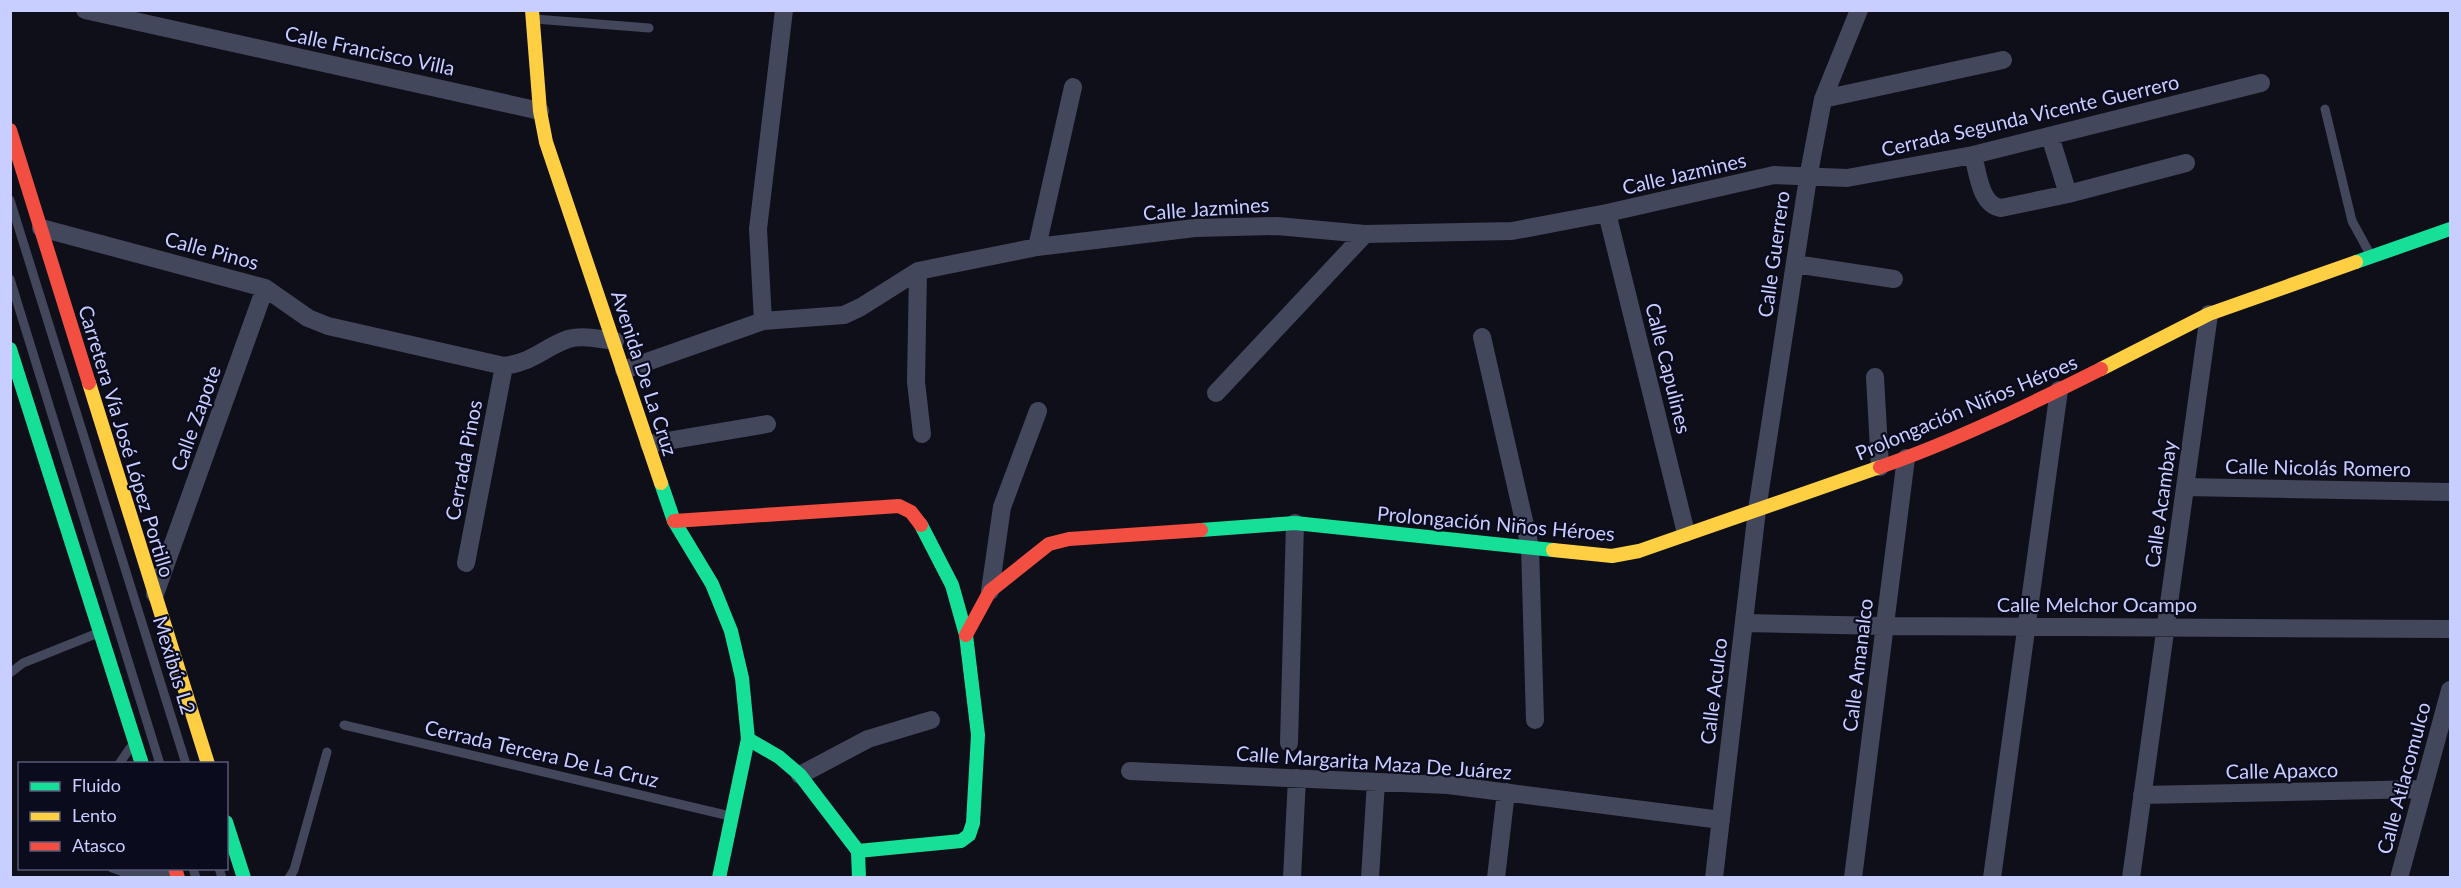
<svg xmlns="http://www.w3.org/2000/svg" width="2461" height="888" viewBox="0 0 2461 888" font-family="Lato,sans-serif">
	<style>
		.lines { fill: none; stroke-linecap: round; stroke-linejoin: round }
		.lane { stroke: #42475b; stroke-width: 9 }
		.street { stroke: #42475b; stroke-width: 18 }
		.fast { stroke: #16e098; stroke-width: 14 }
		.slow { stroke: #ffcf43; stroke-width: 14 }
		.jam { stroke: #f24e42; stroke-width: 14 }
		.labels { text-anchor: middle; dominant-baseline: central; stroke-width: 4.5; stroke-linejoin: round; paint-order: stroke }
		.street-label { font-size: 20px; fill: #c8ceff; stroke: #0b0b1e }
	</style>
	<rect width="100%" height="100%" fill="#0f0f1a"/>
	<g class="lines">
		<path class="lane" d="M535,19L649,28
			M2325,109L2352,221L2370,254
			M10,200L186,764
			M10,279L160,764
			M10,673L23,663L98,633
			M344,725L730,816
			M119,764L130,748
			M112,868L129,874H174
			M193,868L196,878
			M219,868L222,878
			M289,878L294,870L327,752"/>
		<path class="street" d="M85,10L540,111
			M1823,99L2003,60
			M2050,136L2068,194
			M1973,155C1978,173 1980,205 2001,208L2068,194L2186,163
			M1607,213L1686,533
			M41,228L265,288L308,318L328,326L504,366C534,362 543,348 568,339C583,335 600,339 615,341
			M1037,247L1073,87
			M1795,264L1894,279
			M918,271L916,382L922,434
			M763,321L758,229L784,10
			M1482,337L1530,547L1535,720
			M624,370L763,321L844,315L861,307L918,271L1037,247L1195,228L1277,226L1365,234L1512,231L1607,213L1774,175L1847,178L1973,155L2261,83
			M1875,377L1880,467
			M1216,393L1365,234
			M649,444L767,424
			M2185,487L2450,492
			M466,563L504,366
			M990,591L1002,507L1038,411
			M155,594L265,288
			M1744,623L1885,626L2450,629
			M1289,743L1295,523
			M1130,771L1448,785L1721,820
			M800,775L868,739L931,720
			M2142,795L2423,789
			M1292,878L1297,778
			M1370,878L1376,782
			M1496,878L1506,792
			M1714,878L1757,510L1808,178L1823,99L1859,10
			M1853,878L1906,458
			M1992,878L2059,390
			M2131,878L2209,314
			M2399,878L2450,690"/>
		<path class="fast" d="M2356,262L2450,229
			M10,349L142,764
			M661,483L674,521L712,584L731,631L742,678L748,739L719,878
			M1201,530L1295,523L1553,550
			M748,739L779,757L800,775L858,851L859,878
			M226,822L244,878
			M858,851L961,841L969,835L973,823L978,735L966,635L952,585L921,525"/>
		<path class="slow" d="M532,10L540,111L546,142L661,483
			M2101,369L2209,314L2356,262
			M89,383L208,764
			M1553,550L1612,556L1639,551L1880,467"/>
		<path class="jam" d="M10,130L89,383
			M1880,467C1953,442 2031,404 2101,369
			M674,521L899,506L911,512L921,525
			M966,635L990,591L1049,544L1069,539L1201,530
			M175,868L178,878"/>
	</g>
	<g class="labels">
		<g class="street-label">
			<text transform="translate(370 50) rotate(12)">Calle Francisco Villa</text>
			<text transform="translate(2030 115) rotate(-13)">Cerrada Segunda Vicente Guerrero</text>
			<text transform="translate(1684 173) rotate(-13)">Calle Jazmines</text>
			<text transform="translate(1206 208) rotate(-4)">Calle Jazmines</text>
			<text transform="translate(212 250) rotate(15)">Calle Pinos</text>
			<text transform="translate(1773 254) rotate(-82)">Calle Guerrero</text>
			<text transform="translate(1669 368) rotate(76)">Calle Capulines</text>
			<text transform="translate(645 373) rotate(72)">Avenida De La Cruz</text>
			<text transform="translate(1966 407) rotate(-23)">Prolongación Niños Héroes</text>
			<text transform="translate(195 418) rotate(-70)">Calle Zapote</text>
			<text transform="translate(127 441) rotate(73)">Carretera Vía José López Portillo</text>
			<text transform="translate(463 460) rotate(-79)">Cerrada Pinos</text>
			<text transform="translate(2318 467) rotate(1)">Calle Nicolás Romero</text>
			<text transform="translate(2160 504) rotate(-82)">Calle Acambay</text>
			<text transform="translate(1496 523) rotate(5)">Prolongación Niños Héroes</text>
			<text x="2097" y="604">Calle Melchor Ocampo</text>
			<text transform="translate(175 665) rotate(73)">Mexibús L2</text>
			<text transform="translate(1857 665) rotate(-83)">Calle Amanalco</text>
			<text transform="translate(1713 691) rotate(-83)">Calle Aculco</text>
			<text transform="translate(542 753) rotate(13)">Cerrada Tercera De La Cruz</text>
			<text transform="translate(1374 762) rotate(4)">Calle Margarita Maza De Juárez</text>
			<text transform="translate(2282 770) rotate(-1)">Calle Apaxco</text>
			<text transform="translate(2403 778) rotate(-75)">Calle Atlacomulco</text>
		</g>
	</g>
	<rect width="2461" height="888" fill="none" stroke="#c8ceff" stroke-width="24"/>
	<rect x="18" y="762" width="210" height="108" fill="#0b0b1e" stroke="#575978" stroke-width="1.5"/>
	<rect x="30" y="782" width="30" height="9" fill="#16e098" stroke="#575978" stroke-width="1.5"/>
	<text x="72" y="792" font-size="18" fill="#c8ceff">Fluido</text>
	<rect x="30" y="812" width="30" height="9" fill="#ffcf43" stroke="#575978" stroke-width="1.5"/>
	<text x="72" y="822" font-size="18" fill="#c8ceff">Lento</text>
	<rect x="30" y="842" width="30" height="9" fill="#f24e42" stroke="#575978" stroke-width="1.5"/>
	<text x="72" y="852" font-size="18" fill="#c8ceff">Atasco</text>
</svg>
